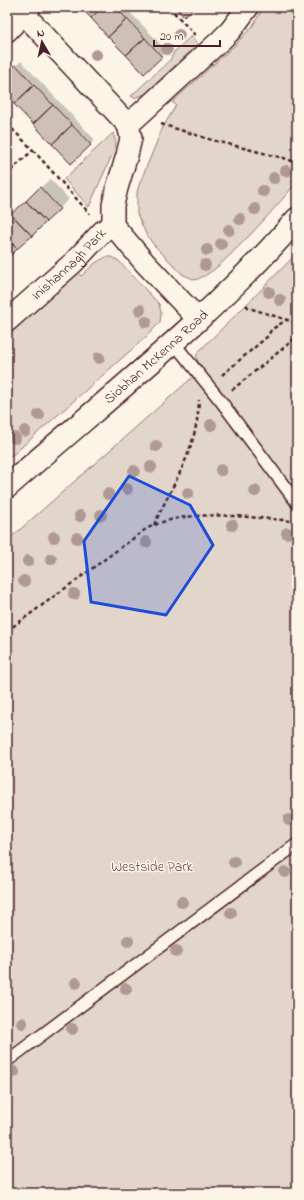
<svg xmlns="http://www.w3.org/2000/svg" width="304" height="1200" viewBox="0 0 304 1200" font-family="'Indie Flower',sans-serif">
	<style>
		.green { fill: #e2d5ca; stroke: #967a7a }
		.shadow { fill: #0003 }
		.building { fill: #cfc0b7; stroke: #4a1f2b }
		.lines { fill: none; stroke-linecap: round; stroke-linejoin: round }
		.lane-casing { stroke: #4a1f2b; stroke-width: 14 }
		.street-casing { stroke: #4a1f2b; stroke-width: 24 }
		.secondary-casing { stroke: #4a1f2b; stroke-width: 25 }
		.path { stroke: #4a1f2b; stroke-width: 2.5; stroke-dasharray: 4 3; stroke-linecap: butt }
		.lane { stroke: #fcf5e5; stroke-width: 11 }
		.street { stroke: #fcf5e5; stroke-width: 21 }
		.secondary { stroke: #fcf5e5; stroke-width: 22 }
		.tree { fill: #af9895 }
		.marked { fill: #1d4ed8; fill-opacity: 0.2; stroke: #1d4ed8; stroke-width: 3; stroke-linejoin: round }
		.labels { text-anchor: middle; dominant-baseline: central; stroke-width: 3; stroke-linejoin: round; paint-order: stroke }
		.street-label { font-size: 14px; fill: #4a1f2b; stroke: #fcf5e5 }
		.park-label { font-size: 14px; fill: #704c53; stroke: #fcf5e5 }
	</style>
	<rect width="100%" height="100%" fill="#fcf5e5"/>
	<filter id="ink" filterUnits="userSpaceOnUse"><feTurbulence type="fractalNoise" baseFrequency=".025" numOctaves="2"/><feDisplacementMap in="SourceGraphic" scale="8" xChannelSelector="R" yChannelSelector="G"/><feConvolveMatrix kernelMatrix="1 2 1 2 8 2 1 2 1" color-interpolation-filters="sRGB"/></filter>
	<g filter="url(#ink)">
		<path class="green" d="M264,7H297V182C276,207 255,231 232,253C221,264 210,275 195,280L182,274L153,244L146,234L137,214V192L139,185L162,129L176,105L172,102L234,46L252,27Z
			M191,36L198,44L145,94L134,98L131,96L170,60L174,52Z
			M113,133L116,143L115,148L89,207L64,179Z
			M297,253V1193H7V541L203,368C199,362 194,359 198,352L250,301Z
			M106,257H112L119,261L159,304L161,313L160,322L147,336L7,460V337L76,271L81,276L95,263Z"/>
		<path class="shadow" d="M82,7H125L167,51L144,73Z
			M21,61L95,140L90,145L7,94V74Z
			M50,179L69,199L7,257V219Z"/>
		<path class="building" d="M80,7H102L91,18Z
			M102,7H115L127,19L108,37L91,18Z
			M175,7H195L184,17Z
			M127,19L145,38L126,55L108,37Z
			M145,38L162,57L144,74L126,55Z
			M16,65L34,85L14,104L7,96V73Z
			M34,85L53,105L33,124L14,104Z
			M53,105L72,125L52,144L33,124Z
			M72,125L91,145L71,164L52,144Z
			M40,187L60,209L46,222L26,201Z
			M26,201L46,222L32,236L11,214Z
			M11,214L32,236L17,249L7,238V218Z
			M7,238L17,249L7,259Z"/>
		<g class="lines">
			<g class="lane-casing">
				<path id="lane" d="M173,342L220,400L297,503
					M7,1061L297,844"/>
			</g>
			<g class="street-casing">
				<g id="street">
					<path d="M24,14L128,125L131,138L127,155L117,188L113,205V225L145,263L198,319"/>
					<path d="M7,31L30,7"/>
					<path d="M128,125L221,40L231,30L248,7"/>
					<path id="s1" d="M7,321L74,262L103,231L113,225"/>
				</g>
			</g>
			<g class="secondary-casing">
				<g id="secondary">
					<path id="s2" d="M7,487C104,401 212,317 297,219"/>
				</g>
			</g>
			<path class="path" d="M169,7L195,35
				M7,124L33,150L7,174
				M161,124L212,140L287,159L297,163
				M33,150L90,214
				M246,305L249,308L297,323
				M222,375L268,336L271,330L286,320
				M232,390L297,337
				M154,525C174,481 197,451 199,400
				M7,631L146,529C180,511 223,515 260,518C273,519 285,520 297,522"/>
			<use href="#lane" class="lane"/>
			<use href="#street" class="street"/>
			<use href="#secondary" class="secondary"/>
		</g>
		<g class="tree">
			<circle cx="179" cy="35" r="6"/>
			<circle cx="167" cy="49" r="6"/>
			<circle cx="96" cy="55" r="6"/>
			<circle cx="286" cy="171" r="6"/>
			<circle cx="274" cy="178" r="6"/>
			<circle cx="263" cy="191" r="6"/>
			<circle cx="255" cy="209" r="6"/>
			<circle cx="240" cy="219" r="6"/>
			<circle cx="229" cy="230" r="6"/>
			<circle cx="221" cy="244" r="6"/>
			<circle cx="207" cy="250" r="6"/>
			<circle cx="205" cy="265" r="6"/>
			<circle cx="269" cy="292" r="6"/>
			<circle cx="280" cy="300" r="6"/>
			<circle cx="140" cy="310" r="6"/>
			<circle cx="146" cy="322" r="6"/>
			<circle cx="99" cy="358" r="6"/>
			<circle cx="39" cy="415" r="6"/>
			<circle cx="211" cy="425" r="6"/>
			<circle cx="25" cy="431" r="6"/>
			<circle cx="15" cy="438" r="6"/>
			<circle cx="156" cy="446" r="6"/>
			<circle cx="151" cy="467" r="6"/>
			<circle cx="221" cy="470" r="6"/>
			<circle cx="134" cy="471" r="6"/>
			<circle cx="127" cy="489" r="6"/>
			<circle cx="255" cy="491" r="6"/>
			<circle cx="188" cy="493" r="6"/>
			<circle cx="108" cy="494" r="6"/>
			<circle cx="101" cy="515" r="6"/>
			<circle cx="80" cy="516" r="6"/>
			<circle cx="232" cy="525" r="6"/>
			<circle cx="287" cy="533" r="6"/>
			<circle cx="54" cy="537" r="6"/>
			<circle cx="77" cy="538" r="6"/>
			<circle cx="146" cy="542" r="6"/>
			<circle cx="51" cy="559" r="6"/>
			<circle cx="28" cy="561" r="6"/>
			<circle cx="24" cy="581" r="6"/>
			<circle cx="74" cy="594" r="6"/>
			<circle cx="289" cy="820" r="6"/>
			<circle cx="234" cy="862" r="6"/>
			<circle cx="285" cy="872" r="6"/>
			<circle cx="182" cy="902" r="6"/>
			<circle cx="231" cy="913" r="6"/>
			<circle cx="128" cy="941" r="6"/>
			<circle cx="176" cy="951" r="6"/>
			<circle cx="76" cy="983" r="6"/>
			<circle cx="126" cy="989" r="6"/>
			<circle cx="22" cy="1023" r="6"/>
			<circle cx="72" cy="1029" r="6"/>
			<circle cx="14" cy="1072" r="6"/>
		</g>
	</g>
	<path class="marked" d="M129,476L190,505L213,545L166,615L91,602L84,541Z"/>
	<g class="labels">
		<g class="street-label">
			<text stroke="none"><textPath href="#s1" startOffset="84">Inishannagh Park</textPath></text>
			<text stroke="none"><textPath href="#s2" startOffset="198">Siobhan McKenna Road</textPath></text>
		</g>
		<g class="park-label">
			<text x="152" y="867">Westside Park</text>
		</g>
	</g>
	<rect width="304" height="1200" fill="none" stroke="#fcf5e5" stroke-width="24"/>
	<rect x="12" y="12" width="280" height="1176" fill="none" stroke="#4a1f2b" stroke-width="1.5" filter="url(#ink)"/>
	<g transform="translate(42 42) rotate(351)" stroke="#fcf5e5" stroke-width="3" paint-order="stroke">
	<path d="M0-3L7 15L0 10L-7 15Z" fill="#4a1f2b"/>
	<text y="-6" font-size="11" font-weight="bold" text-anchor="middle" fill="#4a1f2b">N</text>
	</g>
	<path d="M154 40v6h66v-6" fill="none" stroke="#4a1f2b" stroke-width="2"/>
	<text x="160" y="40" font-size="12" fill="#4a1f2b" stroke="#fcf5e5" stroke-width="3" paint-order="stroke">20 m</text>
</svg>
